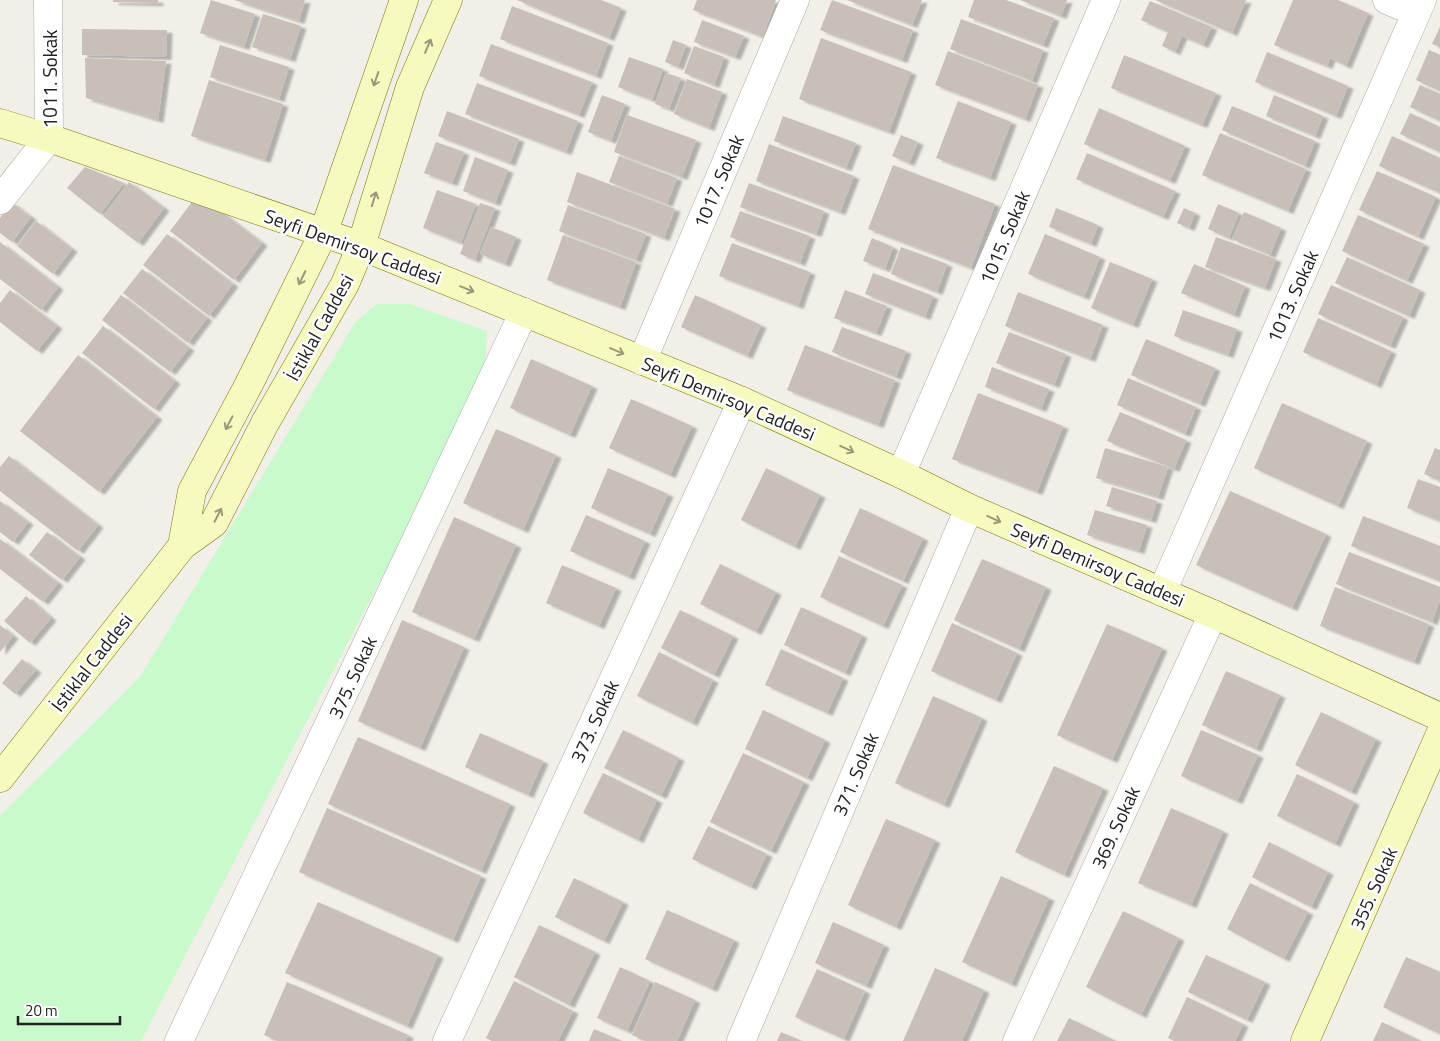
<svg xmlns="http://www.w3.org/2000/svg" width="1440" height="1041" viewBox="0 0 1440 1041" font-family="'Titillium Web',sans-serif">
	<style>
		.park { fill: #c8facc }
		.building { fill: #c7bfb8; filter: url(#shadow) }
		.lines { fill: none; stroke-linecap: round; stroke-linejoin: round }
		.street-casing { stroke: #a9a9a9; stroke-width: 29 }
		.secondary-casing { stroke: #707d05; stroke-width: 29 }
		.street { stroke: #fff; stroke-width: 28 }
		.secondary { stroke: #f7fabf; stroke-width: 28 }
		.oneway { stroke: #979978 }
		.labels { text-anchor: middle; dominant-baseline: central; stroke-width: 5; stroke-linejoin: round; paint-order: stroke }
		.street-label { font-size: 19px; fill: #222; stroke: #fff }
	</style>
	<defs>
		<filter id="shadow"><feDropShadow dx="5.5" dy="3" stdDeviation="1" flood-color="#0004"/></filter>
	</defs>
	<rect width="100%" height="100%" fill="#f2efe9"/>
	<path class="park" d="M377,304H410L487,331L485,367L423,498L141,1041H0V816L140,677L356,321Z"/>
	<path class="building" d="M113,0H158V3L113,2Z
		M211,0L255,14L244,47L200,33Z
		M234,0H305L299,21Z
		M517,0H601L621,8L609,38Z
		M697,0H776L763,37L693,10Z
		M832,0L913,30L902,60L820,30Z
		M847,0H922L912,25Z
		M974,0H1006L1054,18L1043,45L968,17Z
		M1020,0H1067L1061,16Z
		M1155,0H1246L1232,33Z
		M1293,0H1338L1368,13L1346,66L1330,58L1327,66L1274,45Z
		M1150,1L1212,27L1203,45L1182,36L1175,52L1162,46L1168,32L1141,20Z
		M512,6L608,43L596,76L500,39Z
		M263,14L301,26L290,59L252,47Z
		M961,19L1043,50L1032,81L950,49Z
		M702,20L744,36L735,57L694,42Z
		M1440,27V47L1432,44Z
		M82,29L167,30L166,57L82,55Z
		M821,38L911,72L889,132L799,99Z
		M673,40L686,45L678,67L665,62Z
		M491,44L592,82L579,115L479,76Z
		M220,45L289,67L279,99L210,77Z
		M694,46L724,57L714,85L684,73Z
		M1429,50L1440,55V91L1416,80Z
		M948,51L1038,85L1025,119L935,85Z
		M1267,52L1348,86L1336,116L1255,82Z
		M1124,55L1216,93L1202,125L1111,88Z
		M629,57L663,69L652,100L618,87Z
		M85,58L166,61L158,120L86,98Z
		M666,73L681,78L669,109L655,104Z
		M687,79L722,92L709,128L674,114Z
		M209,80L283,104L265,160L191,136Z
		M477,83L578,121L566,152L465,114Z
		M1420,85L1440,94V121L1410,107Z
		M602,95L625,104L611,141L588,132Z
		M1274,95L1323,116L1315,136L1266,116Z
		M958,101L1011,122L990,178L936,158Z
		M1232,106L1315,141L1305,166L1222,130Z
		M1099,108L1185,146L1170,181L1084,144Z
		M447,111L519,139L510,163L438,136Z
		M1410,113L1440,127V152L1400,134Z
		M627,115L696,140L682,177L614,152Z
		M783,116L856,143L846,168L774,141Z
		M1220,133L1306,169L1288,211L1202,175Z
		M901,135L918,142L909,163L892,156Z
		M1392,136L1440,158V193L1379,166Z
		M436,142L464,152L452,183L424,173Z
		M769,144L854,176L840,212L756,181Z
		M1087,153L1175,191L1163,217L1076,179Z
		M619,156L677,178L667,204L609,182Z
		M475,157L508,170L495,203L463,191Z
		M893,165L995,204L971,268L868,229Z
		M85,167L124,183L100,214L67,188Z
		M1377,171L1436,197L1418,237L1359,210Z
		M577,172L675,209L664,238L567,202Z
		M129,182L164,208L138,243L103,216Z
		M749,183L824,211L816,234L740,207Z
		M437,190L476,204L461,243L423,228Z
		M198,194L262,243L234,280L170,231Z
		M11,202L31,217L12,242L0,233V218Z
		M480,203L495,208L475,260L460,254Z
		M1218,204L1239,213L1229,238L1208,229Z
		M568,205L646,234L636,260L559,231Z
		M1056,208L1098,225L1091,244L1049,227Z
		M1184,208L1195,213L1189,228L1177,223Z
		M740,211L810,236L800,263L730,237Z
		M1244,212L1281,228L1270,255L1232,239Z
		M1358,215L1424,244L1407,281L1342,251Z
		M36,221L72,249L53,274L17,246Z
		M491,227L516,237L505,264L480,254Z
		M167,234L233,284L209,316L143,265Z
		M1045,234L1100,257L1084,297L1028,274Z
		M563,235L636,262L620,307L547,280Z
		M1216,237L1276,259L1265,288L1205,267Z
		M872,238L893,247L885,269L863,261Z
		M0,242L58,287L41,310L0,279Z
		M732,243L810,272L798,306L719,276Z
		M901,247L947,264L937,292L891,274Z
		M1347,257L1420,290L1409,316L1335,283Z
		M1110,262L1152,279L1133,325L1091,308Z
		M1194,264L1245,286L1234,315L1181,293Z
		M142,269L207,318L188,343L123,293Z
		M873,273L933,296L925,317L865,294Z
		M1331,285L1403,317L1390,346L1318,314Z
		M10,290L57,326L37,351L0,322V303Z
		M845,290L887,306L876,333L834,318Z
		M1018,292L1103,325L1090,359L1005,326Z
		M121,295L189,348L170,372L102,320Z
		M695,295L761,325L747,356L681,327Z
		M1183,310L1237,329L1228,355L1174,336Z
		M1318,318L1391,351L1376,385L1303,352Z
		M103,326L175,381L154,409L82,353Z
		M842,327L906,351L896,377L832,352Z
		M1009,332L1066,354L1054,385L996,363Z
		M1146,339L1215,368L1200,404L1131,375Z
		M805,345L895,380L878,425L787,390Z
		M78,355L157,417L99,492L20,431Z
		M531,359L592,386L570,435L510,408Z
		M992,367L1049,389L1041,409L985,387Z
		M1128,378L1196,407L1185,434L1117,405Z
		M978,393L1063,426L1037,492L952,459Z
		M631,399L692,426L670,475L609,448Z
		M1282,403L1367,441L1338,506L1254,468Z
		M1120,412L1186,440L1174,469L1107,441Z
		M496,429L556,455L523,530L463,503Z
		M1105,448L1168,467L1158,497L1096,478Z
		M1435,448L1440,450V481L1424,474Z
		M9,456L98,525L78,551L0,491V467Z
		M608,468L668,494L650,534L591,508Z
		M766,468L820,495L795,547L741,520Z
		M1418,479L1440,487V521L1407,508Z
		M1112,487L1157,501L1151,520L1106,506Z
		M1230,491L1326,534L1292,608L1196,565Z
		M0,501L28,522L13,542L0,532Z
		M860,508L923,538L903,581L840,552Z
		M1095,510L1147,525L1139,551L1087,535Z
		M586,515L645,541L629,577L570,551Z
		M1363,516L1440,546V581L1351,546Z
		M454,517L516,545L474,639L412,612Z
		M47,532L80,557L62,580L29,555Z
		M0,539L58,583L43,602L0,569Z
		M1349,552L1440,587V600L1432,622L1336,584Z
		M839,556L902,585L883,626L820,597Z
		M982,559L1046,587L1019,649L954,620Z
		M720,564L776,592L756,632L700,604Z
		M562,565L616,588L599,626L546,603Z
		M1335,587L1429,624L1414,662L1320,626Z
		M26,596L51,618L30,643L4,621Z
		M801,607L862,635L845,673L784,645Z
		M680,610L733,636L714,675L661,648Z
		M402,620L464,647L420,748L358,721Z
		M952,623L1017,653L996,700L931,671Z
		M1107,624L1162,648L1112,760L1057,735Z
		M0,625L13,636L0,652Z
		M781,649L843,678L827,713L765,685Z
		M659,652L713,680L692,723L637,696Z
		M22,659L36,670L15,694L2,683Z
		M1226,671L1280,695L1256,749L1202,725Z
		M933,696L982,718L944,805L895,783Z
		M763,710L825,740L807,778L745,749Z
		M1321,712L1376,739L1351,792L1295,765Z
		M623,730L679,758L661,796L604,768Z
		M1201,730L1258,755L1237,801L1181,776Z
		M480,733L543,761L528,795L465,767Z
		M358,737L510,804L481,871L328,804Z
		M743,753L804,782L771,851L710,822Z
		M1054,766L1103,788L1064,875L1015,852Z
		M603,773L657,800L638,840L583,813Z
		M1297,774L1354,802L1335,844L1277,816Z
		M327,808L481,876L453,940L299,872Z
		M1171,808L1223,831L1191,905L1138,883Z
		M886,819L935,840L896,927L848,905Z
		M708,826L767,854L751,887L692,859Z
		M1269,842L1328,872L1311,907L1252,877Z
		M1001,876L1049,898L1011,984L962,962Z
		M574,878L623,902L604,941L555,917Z
		M1250,883L1308,912L1284,959L1227,929Z
		M318,902L438,955L407,1026L285,973Z
		M667,910L734,940L712,989L645,959Z
		M1123,911L1179,938L1141,1015L1086,987Z
		M833,922L884,945L866,986L815,963Z
		M539,925L595,952L569,1005L514,977Z
		M1206,955L1265,982L1247,1020L1188,992Z
		M1406,957L1440,972V1034L1383,1007Z
		M620,967L650,981L627,1031L597,1018Z
		M935,968L984,990L962,1041H903Z
		M817,969L865,991L844,1039L795,1017Z
		M514,981L573,1011L558,1041H492L486,1038Z
		M287,982L408,1035L406,1041H278L264,1035Z
		M655,982L695,1000L677,1041H646L632,1035Z
		M1187,997L1243,1024L1235,1041H1174L1168,1038Z
		M1069,1018L1116,1041H1057Z
		M1382,1022L1421,1041H1373Z
		M594,1029L622,1041H589Z
		M781,1032L802,1041H777Z"/>
	<g class="lines">
		<g class="street-casing">
			<path id="street" d="M1387,0L1416,12
				M0,200L49,138L48,0
				M642,361L795,0
				M901,474L1106,0
				M1162,592L1422,0
				M179,1041L524,312
				M447,1041L742,401
				M741,1041L969,508
				M1017,1041L1213,614"/>
		</g>
		<g class="secondary-casing">
			<path id="secondary" d="M0,123L49,138L361,246L742,401L901,474L969,508L1213,614L1440,717
				M182,546L192,491L249,384L323,234L404,0
				M0,778L182,546L214,523L265,423L345,284L361,246L410,87L448,0
				M1305,1041L1440,734"/>
		</g>
		<use href="#street" class="street"/>
		<use href="#secondary" class="secondary"/>
	</g>
	<defs><path id="oneway-shaft" d="M-6 0H5M1.5-3L5.5 0L1.5 3" fill="none" stroke-width="1.6" stroke-linecap="round" stroke-linejoin="round" transform="scale(1.25)"/></defs>
	<g class="oneway">
		<use href="#oneway-shaft" transform="translate(428 46) rotate(-67)"/>
		<use href="#oneway-shaft" transform="translate(376 79) rotate(109)"/>
		<use href="#oneway-shaft" transform="translate(374 199) rotate(-73)"/>
		<use href="#oneway-shaft" transform="translate(302 278) rotate(116)"/>
		<use href="#oneway-shaft" transform="translate(467 289) rotate(22)"/>
		<use href="#oneway-shaft" transform="translate(617 351) rotate(23)"/>
		<use href="#oneway-shaft" transform="translate(229 423) rotate(118)"/>
		<use href="#oneway-shaft" transform="translate(847 449) rotate(25)"/>
		<use href="#oneway-shaft" transform="translate(218 515) rotate(-63)"/>
		<use href="#oneway-shaft" transform="translate(994 519) rotate(24)"/>
	</g>
	<g class="labels">
		<g class="street-label">
			<text transform="translate(49 79) rotate(-90)">1011. Sokak</text>
			<text transform="translate(718 181) rotate(-67)">1017. Sokak</text>
			<text transform="translate(1004 237) rotate(-67)">1015. Sokak</text>
			<text transform="translate(353 246) rotate(20)">Seyfi Demirsoy Caddesi</text>
			<text transform="translate(1292 296) rotate(-66)">1013. Sokak</text>
			<text transform="translate(319 327) rotate(-61)">İstiklal Caddesi</text>
			<text transform="translate(729 398) rotate(23)">Seyfi Demirsoy Caddesi</text>
			<text transform="translate(1098 564) rotate(23)">Seyfi Demirsoy Caddesi</text>
			<text transform="translate(91 662) rotate(-52)">İstiklal Caddesi</text>
			<text transform="translate(352 677) rotate(-65)">375. Sokak</text>
			<text transform="translate(594 721) rotate(-65)">373. Sokak</text>
			<text transform="translate(855 774) rotate(-67)">371. Sokak</text>
			<text transform="translate(1115 827) rotate(-65)">369. Sokak</text>
			<text transform="translate(1373 888) rotate(-66)">355. Sokak</text>
		</g>
	</g>
	<path d="M18 1016v8h102v-8" fill="none" stroke="#222222" stroke-width="2.5"/>
	<text x="25" y="1016" font-size="15" fill="#222222" stroke="#ffffff" stroke-width="4" paint-order="stroke">20 m</text>
</svg>
